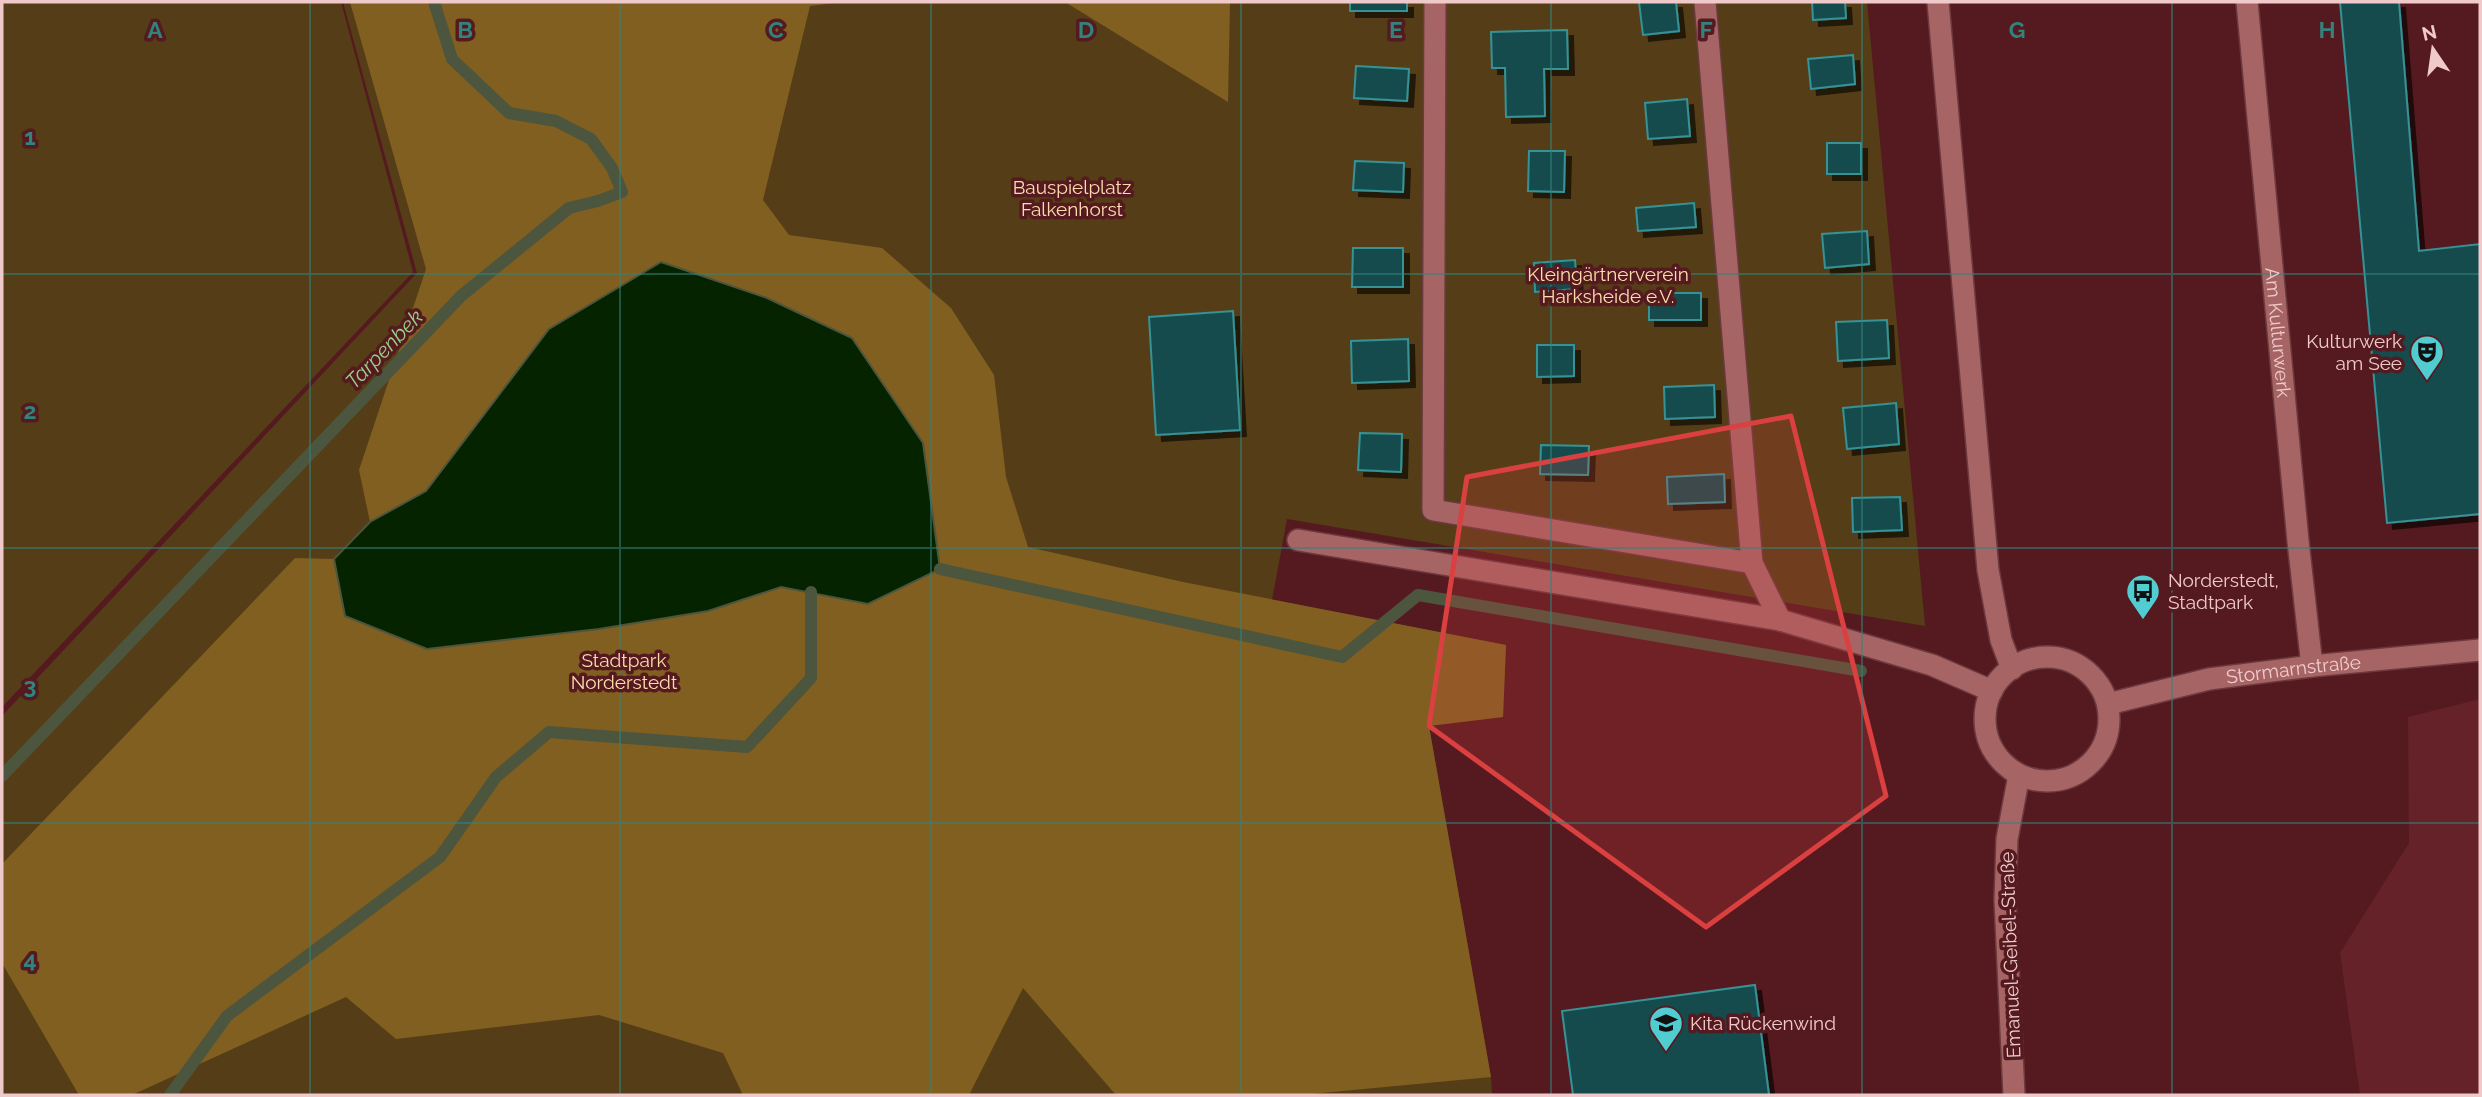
<svg xmlns="http://www.w3.org/2000/svg" width="2482" height="1097" viewBox="0 0 2482 1097" font-family="Raleway,sans-serif">
	<style>
		.built { fill: #652228 }
		.green { fill: #553e17 }
		.forest { fill: #815f20 }
		.water { fill: #062300; stroke: #4c553d; stroke-width: 2 }
		.lines { fill: none; stroke-linecap: round; stroke-linejoin: round }
		.stream { stroke: #4c553d; stroke-width: 12 }
		.building { fill: #184c4e; stroke: #349296; stroke-width: 2; filter: url(#shadow) }
		.lane-casing { stroke: #6b393e; stroke-width: 24 }
		.street-casing { stroke: #6b393e; stroke-width: 24 }
		.lane { stroke: #a76465; stroke-width: 21 }
		.street { stroke: #a76465; stroke-width: 21 }
		.marked { fill: #da4040; fill-opacity: 0.2; stroke: #da4040; stroke-width: 5; stroke-linejoin: round }
		.grid { fill: none; stroke: #31837c; stroke-width: 2; stroke-opacity: 0.55 }
		.labels { text-anchor: middle; dominant-baseline: central; stroke-width: 7; stroke-linejoin: round; paint-order: stroke }
		.park-label { font-size: 19px; fill: #fcddac; stroke: #551a1f }
		.street-label { font-size: 19px; fill: #f0caca; stroke: #551a1f }
		.poi-label { font-size: 19px; fill: #f0caca; stroke: #551a1f; text-anchor: start }
		.water-label { font-size: 21px; font-style: italic; fill: #96d185; stroke: #551a1f }
		.grid-label { font-size: 23px; text-anchor: middle; font-weight: bold; fill: #31837c; stroke: #551a1f; stroke-width: 7; stroke-linejoin: round; paint-order: stroke }
	</style>
	<defs>
		<filter id="shadow"><feDropShadow dx="6" dy="6" stdDeviation="0" flood-color="#0009"/></filter>
	</defs>
	<rect width="100%" height="100%" fill="#551a1f"/>
	<path class="built" d="M2480,699V1095H2360L2340,953L2409,843L2408,717Z"/>
	<path class="green" d="M2,2H341L413,272L2,707Z
		M343,2H1867L1925,626L1287,519L1272,600L1506,645L1503,717L1429,726L1491,1077L1492,1095H2V716L417,273Z"/>
	<path class="forest" d="M350,2H843L810,6L763,200L789,235L882,248L951,308L994,375L1006,477L1028,547L1183,582L1506,645L1503,717L1429,726L1491,1077L1300,1095H1116L1023,988L969,1095H743L723,1053L599,1015L396,1039L346,997L132,1095H79L2,963V864L295,558L334,559L345,616L708,611L782,587L868,604L471,430L426,491L370,522L359,470L426,269Z
		M1065,2H1230L1228,102Z"/>
	<path class="water" d="M661,262L767,298L852,338L923,443L940,569L868,604L781,587L708,611L599,629L427,649L345,616L334,559L370,522L426,491L549,329Z"/>
	<g class="lines">
		<path class="stream" d="M940,569L1342,657L1418,595L1861,671
			M2,776L461,296L569,208L598,201L622,192L612,168L591,139L556,121L509,113L452,59L434,2
			M170,1095L227,1016L440,857L496,777L549,732L747,747L811,678V592"/>
	</g>
	<path class="building" d="M1350,2H1407V11H1350Z
		M1639,2H1676L1679,31L1643,35Z
		M1812,2H1845L1846,18L1813,20Z
		M2340,2H2399L2419,251L2480,244V514L2387,523Z
		M1567,30L1568,69H1544L1545,116L1506,117L1505,68H1492L1491,32Z
		M1853,55L1855,84L1811,89L1808,59Z
		M1356,66L1409,69L1407,101L1354,98Z
		M1687,99L1690,136L1648,139L1645,103Z
		M1827,143H1861V174H1827Z
		M1529,151H1565L1564,192L1528,191Z
		M1355,161L1404,163L1403,192L1353,190Z
		M1694,203L1696,227L1638,231L1636,208Z
		M1867,231L1869,264L1825,268L1822,234Z
		M1353,248H1403V287H1352Z
		M1575,260L1577,289L1535,292L1534,263Z
		M1649,293H1701V320H1649Z
		M1233,311L1240,430L1156,435L1149,317Z
		M1887,320L1889,358L1838,361L1836,322Z
		M1408,339L1409,381L1352,383L1351,341Z
		M1537,345H1574V376L1537,377Z
		M1714,385L1715,417L1665,419L1664,387Z
		M1896,403L1899,444L1847,449L1843,408Z
		M1360,433L1402,434L1401,472L1358,470Z
		M1541,445L1589,446L1588,475L1540,474Z
		M1724,474L1725,502L1668,504L1667,477Z
		M1900,497L1902,530L1853,532L1852,498Z
		M1755,985L1769,1095H1573L1562,1011Z"/>
	<g class="lines">
		<g class="lane-casing">
			<g id="lane">
				<path d="M1435,2L1433,510L1752,563"/>
				<path d="M1705,2L1752,563L1780,620"/>
				<path d="M1938,2L1988,570L2001,640L2012,669"/>
				<path id="s1" d="M2247,2L2298,541L2312,666"/>
				<path d="M1298,540L1780,620L1932,665L1992,691"/>
				<path d="M2014,1095L2005,900L2007,839L2019,775"/>
			</g>
		</g>
		<g class="street-casing">
			<g id="street">
				<circle cx="2047" cy="719" r="62"/>
				<path id="s2" d="M2108,704L2209,679L2312,666L2480,650"/>
			</g>
		</g>
		<use href="#lane" class="lane"/>
		<use href="#street" class="street"/>
	</g>
	<path class="marked" d="M1791,416L1886,796L1706,927L1429,726L1467,477Z"/>
	<path class="grid" d="M310,2V1095M620,2V1095M931,2V1095M1241,2V1095M1551,2V1095M1862,2V1095M2172,2V1095M2,274H2480M2,548H2480M2,823H2480"/>
	<defs>
		<g id="theatre-pin" transform="scale(1.75)"><path d="M0 17L-7.5 6A9.5 9.5 0 1 1 7.5 6Z" fill="#51ccd1" stroke="#551a1f"/><path d="M-5-5.5Q0-4 5-5.5V0Q5 5 0 6Q-5 5-5 0ZM-3.3-2.5H-1v1.5H-3.3ZM1-2.5H3.3v1.5H1ZM-2.8 1Q0 5.5 2.8 1Z" fill="#111"/></g>
		<g id="bus-pin" transform="scale(1.75)"><path d="M0 17L-7.5 6A9.5 9.5 0 1 1 7.5 6Z" fill="#51ccd1" stroke="#551a1f"/><path d="M-5-6H5V4H4V6H2V4H-2V6H-4V4H-5ZM-3.5-4V0h7V-4ZM-3.5 1.2v1.5H-2V1.2ZM2 1.2v1.5H3.5V1.2Z" fill="#111"/></g>
		<g id="school-pin" transform="scale(1.75)"><path d="M0 17L-7.5 6A9.5 9.5 0 1 1 7.5 6Z" fill="#51ccd1" stroke="#551a1f"/><path d="M0-5L7-2L0 1L-7-2ZM-4 1L0 2.5L4 1V4Q0 6-4 4Z" fill="#111"/></g>
	</defs>
	<g fill-rule="evenodd">
		<use href="#theatre-pin" x="2427" y="352"/>
		<use href="#bus-pin" x="2143" y="591"/>
		<use href="#school-pin" x="1666" y="1023"/>
	</g>
	<g class="labels">
		<g class="park-label">
			<text x="1072" y="187">Bauspielplatz<tspan x="1072" dy="22">Falkenhorst</tspan></text>
			<text x="1608" y="274">Kleingärtnerverein<tspan x="1608" dy="22">Harksheide e.V.</tspan></text>
			<text x="624" y="660">Stadtpark<tspan x="624" dy="22">Norderstedt</tspan></text>
		</g>
		<g class="street-label">
			<text stroke="none"><textPath href="#s1" startOffset="332">Am Kulturwerk</textPath></text>
			<text stroke="none"><textPath href="#s2" startOffset="189">Stormarnstraße</textPath></text>
			<text transform="translate(2010 955) rotate(-92)">Emanuel-Geibel-Straße</text>
		</g>
		<g class="poi-label">
			<text x="2402" y="341" text-anchor="end">Kulturwerk<tspan x="2402" dy="22">am See</tspan></text>
			<text x="2168" y="580">Norderstedt,<tspan x="2168" dy="22">Stadtpark</tspan></text>
			<text x="1690" y="1023">Kita Rückenwind</text>
		</g>
		<g class="water-label">
			<text transform="translate(384 349) rotate(-46)">Tarpenbek</text>
		</g>
	</g>
	<g class="grid-label">
		<text x="155" y="38">A</text>
		<text x="465" y="38">B</text>
		<text x="776" y="38">C</text>
		<text x="1086" y="38">D</text>
		<text x="1396" y="38">E</text>
		<text x="1706" y="38">F</text>
		<text x="2017" y="38">G</text>
		<text x="2327" y="38">H</text>
		<text x="30" y="145">1</text>
		<text x="30" y="419">2</text>
		<text x="30" y="694">3</text>
		<text x="30" y="968">4</text>
	</g>
	<rect width="2482" height="1097" fill="none" stroke="#f0caca" stroke-width="7"/>
	<g transform="translate(2433 49) rotate(347)" stroke="#551a1f" stroke-width="5" paint-order="stroke">
	<path d="M0-5L12 26L0 18L-12 26Z" fill="#f0caca"/>
	<text y="-10" font-size="19" font-weight="bold" text-anchor="middle" fill="#f0caca">N</text>
	</g>
</svg>
